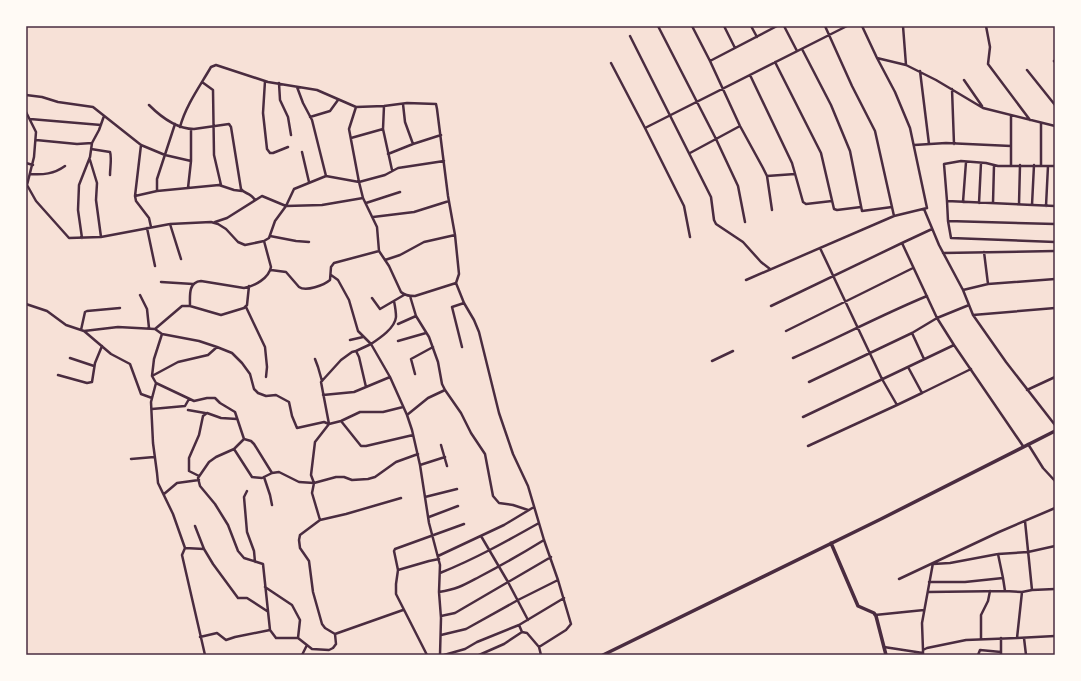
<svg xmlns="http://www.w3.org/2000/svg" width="1081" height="681" viewBox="0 0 1081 681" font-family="'DM Sans',sans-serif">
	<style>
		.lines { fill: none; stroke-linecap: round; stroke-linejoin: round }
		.minor { stroke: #4a2c40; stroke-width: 2.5 }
		.tertiary { stroke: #4a2c40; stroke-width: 3.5 }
		.neatline { fill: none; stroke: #4a2c40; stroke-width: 1.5 }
	</style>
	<rect width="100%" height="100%" fill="#f7e1d7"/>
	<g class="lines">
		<path class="minor" d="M658,26L716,139L738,186L745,222
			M692,26L710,61L740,126L763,168L767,176L772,210
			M724,26L735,48
			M751,26L757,37
			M784,26L797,51
			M825,26L852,86L875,131L894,216L927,208L910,128L895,92L877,58
			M862,26L877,58L906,65L936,80L983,108L1055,126
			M903,26L906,65
			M986,26L990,47L988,64L1030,120
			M630,36L711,197L714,220L716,224L743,242L761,262L770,269
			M802,49L831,105L850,151L862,211L892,207
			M710,61L777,26
			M1054,61L1055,62
			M775,62L821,153L834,209L837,210L861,207
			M611,63L645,128
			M1027,70L1055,105
			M920,71L929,144
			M750,75L792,163L803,202L806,204L832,201
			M964,80L982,106
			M265,81L263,113L267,149L270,153H273L288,147
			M202,82L213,90L214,155L221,185
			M279,83L280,100L288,117L291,135
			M297,87L303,103L312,120L326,176
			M952,89L954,144
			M26,95L42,97L58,102L93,107L141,145L165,155L191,161
			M403,104L405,122L413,144L441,135
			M149,105C161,117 176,129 194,129L229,124L231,127L241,189C244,194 250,192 255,200
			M384,106L383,129L392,170
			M356,107L349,129L359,182L385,175L398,168L444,161
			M26,112L36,132L34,157L27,185L36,201L69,238L101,237L170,224L211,222L218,224L226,229L238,242L245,245L264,241L269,238L275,221L286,206L294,189L326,176L359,182L363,198L377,227L379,251L389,266L401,292C405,296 410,296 415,296L456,283
			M310,117L330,111L338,100
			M30,119L101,125
			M180,127C186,105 200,86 211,67L216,65L268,82L317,90L356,107L384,106L407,103L436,104L437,109L448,196L455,235L459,274L456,283L464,303L474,320L479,332L499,413L513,454L528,486L544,540L558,580L571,624L566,630L539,647L541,655
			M351,138L383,129
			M36,140L77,144L92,143
			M141,145L135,196L136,201L149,218L151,227
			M914,145L946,143L1011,146
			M91,149L110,152C112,157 110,168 110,175
			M302,152L309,182
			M690,153L740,126
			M388,154L413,144
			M90,160L97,183L96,200L101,237
			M26,163L33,165
			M1011,165V116
			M1041,165V123
			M1055,166H998L986,163L961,161L944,164L947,201L1055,206
			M30,174C43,175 54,174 65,166
			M767,176L795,174
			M188,188L191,161V129
			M157,191V179L175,124
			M135,196L157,191L219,185L234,190L242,191
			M947,201L948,221
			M963,202L966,162
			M366,203L400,192
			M979,203L981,163
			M993,203L994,165
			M1019,204L1020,165
			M1032,205L1034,165
			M1046,206L1048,166
			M924,209L939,245L963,290L988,284L1055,279
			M373,217L414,212L449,201
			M215,222L227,218L262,196L286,206L322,205L363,198
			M170,224L181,259
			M1055,224L948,221L951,238L1055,242
			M147,228L155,266
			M932,229L902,243L937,318L954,345L1023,446
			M270,236L296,241L309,242
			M690,237L684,206L645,128L847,26
			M82,238L78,210L79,185L90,157L92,143L99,130L104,116
			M984,252L988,284
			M943,253L1055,251
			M385,260L400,255L424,242L455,235
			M271,270L286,272L299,287C306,292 324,285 330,280L331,267L334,263L379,251
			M331,275L338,280L349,300L358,331L371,344L356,351
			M746,280L894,216
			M161,282L193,284
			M963,290L973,315L1055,308
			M140,295L147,309L149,328
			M410,296L416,316L429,337L438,362L442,384L445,390L461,413L471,433L485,454L493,496L499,503L513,505L528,510
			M372,298L380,309L404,295
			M394,301C395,306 396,312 396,317C395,328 380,338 371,344L390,377L407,415L412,430L420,465L429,523L440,565L439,592L441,618L440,655
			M26,304L47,311L66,325L84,331L118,327L155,329L162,334L199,341L217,347L232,353L242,363L250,374L254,389L258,393L266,396L276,395L289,402L292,416L297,428L324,422L329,424
			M190,306C190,296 188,282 201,281L244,288C255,286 269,278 271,267L264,241
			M771,306L902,243
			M246,307L265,347L267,367L266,377
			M973,315L1006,362L1055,425
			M398,324L416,316
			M155,329L182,306H190L221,315L244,308L247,305L249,286
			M81,330L85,312L87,311L120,308
			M84,331L111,354L130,364L141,394L152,398
			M786,331L913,268
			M912,333L924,359
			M162,334L154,359L152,376L156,383L151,402L153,443L157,473L158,483L173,514L185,548L182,555L205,655
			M350,340L363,337
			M398,341L426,333
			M462,347L452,307L464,303
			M70,358L94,366
			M793,358C838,338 881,315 927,296
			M315,359L318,367L322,381
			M712,361L733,351
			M415,374L411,359L433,347
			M58,375L87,383L92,382L95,363L102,346
			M152,376L178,362L208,355L217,347
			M809,382L912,333L937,318L969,305
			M156,383L194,401L207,398H215L220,403L235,412L244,439L234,449L252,477L262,478L272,473L279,472L299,482L314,483L312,493L320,520L346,514L401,498
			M1027,390L1055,377
			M922,393L971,369
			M323,395L354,392L390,377
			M897,405L922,393L908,367
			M403,407L383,412H360L341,421L329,424L315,442L311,475L314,483L336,477H344L352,480L368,479L375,477L396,462L418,454
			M152,409L185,406L189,399
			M188,410L205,413
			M407,415L428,398L445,390
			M803,417L954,345
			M341,421L361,446H366L413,435
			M329,424L321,382L341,360L352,352L356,351L359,357L366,387
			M244,439L251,441L254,444L272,473
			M1028,444L1043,468L1055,481
			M441,445L447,466
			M808,446L897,405L882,379L820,248
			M234,449L216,457L209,462L198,478L200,486L215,504L228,525L238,551L244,558L263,564L270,630L276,638H298L312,649L329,650L333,648L336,644L335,634L403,610
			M131,459L154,457
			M420,465L445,457
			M199,476L189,471V458L199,435L203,416L207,413L221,418L237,419
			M264,477L270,495L272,505
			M247,491L244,497L247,532L254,551L255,562
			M164,494L177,483L199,480
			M425,497L457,489
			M429,517L458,506
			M320,520L300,535L299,540L300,548L309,561L313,592L322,624L325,628L335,634
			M1025,521L1032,590L1055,589
			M195,526L204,549
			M481,536L508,582L528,620
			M185,548L204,549L213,564L238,598H247L267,611
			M438,556L504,525L534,507
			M933,564L950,563L998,554
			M398,570L429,561L439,559
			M440,573C475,559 507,541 539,523
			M1003,578L1005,591L1022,592L1017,638L1055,636
			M899,579L999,532L1055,508
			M929,582H965L1003,578L998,554L1028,552L1055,546
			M265,587L292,605L300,620L298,638
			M439,592C458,589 464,585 479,577C502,565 523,553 544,540
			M928,592L1005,591
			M1022,592L1032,590
			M875,615L924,610
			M441,616L455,613L551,557
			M522,632L527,633L539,647
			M441,635L466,629L518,600L558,580
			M200,637L217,633L226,640L235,637L270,630
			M1001,638V655
			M1024,638L1026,655
			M981,639V615L988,601L990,591
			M884,647L923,653
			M923,650L922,623L933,563
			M302,655L307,645
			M427,655L396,594V584L398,570L394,551L395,549L464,524
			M444,655L465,649L477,642L519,625L564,598
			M479,655L504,644L522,632L519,625
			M923,655V650L927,648L966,640L1017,638
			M978,655L980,650L1001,652"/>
		<path class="tertiary" d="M831,543L858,606L874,613L876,616L886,655
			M603,655L881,519L1055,431"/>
	</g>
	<rect width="1081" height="681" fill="none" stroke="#fffaf5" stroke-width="54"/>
	<rect x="27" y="27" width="1027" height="627" class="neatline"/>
</svg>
